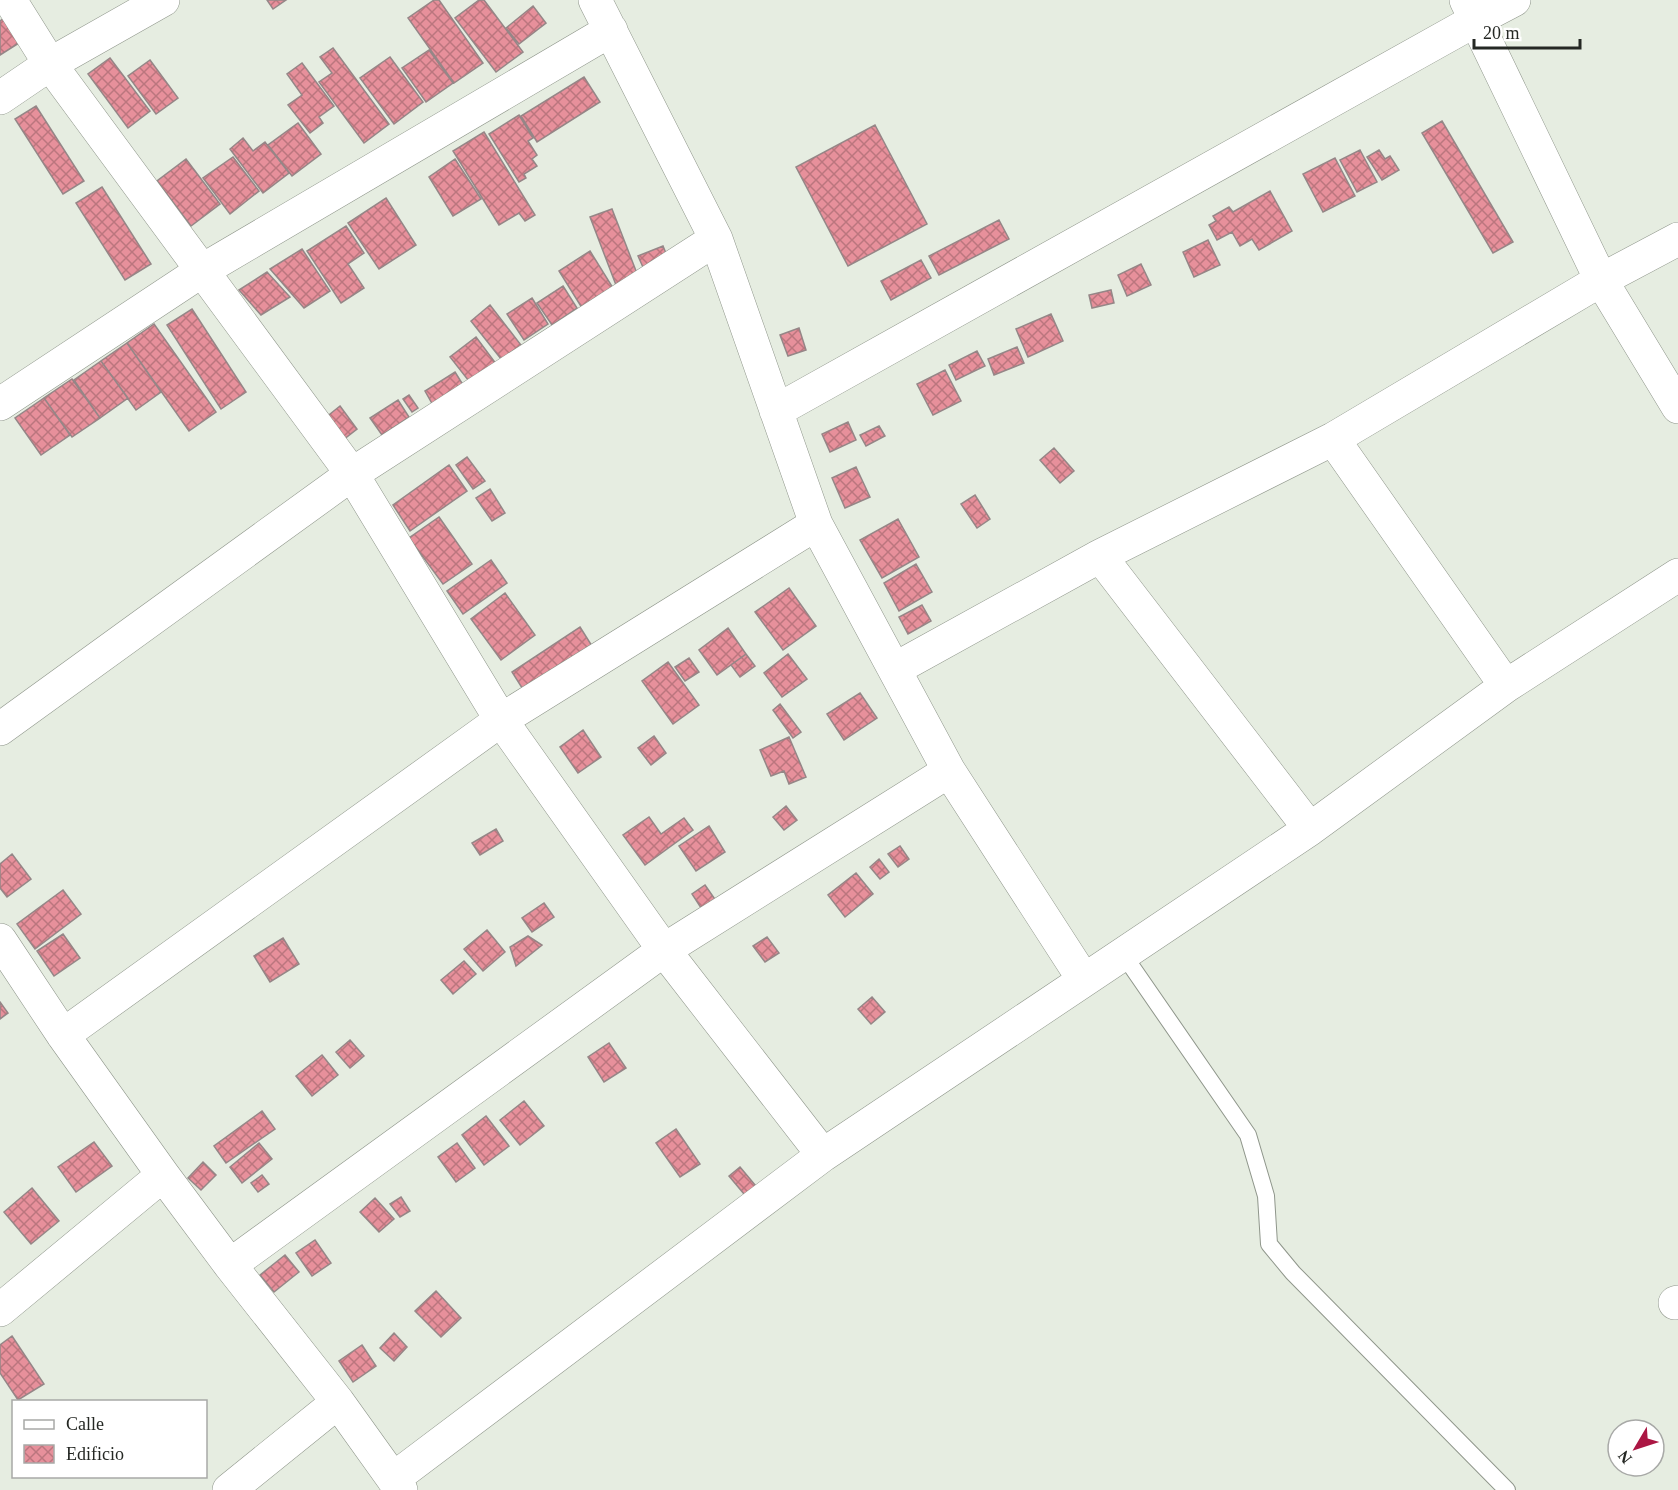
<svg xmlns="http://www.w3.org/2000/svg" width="1678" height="1490" viewBox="0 0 1678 1490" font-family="'Times New Roman',serif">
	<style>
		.building { fill: url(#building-cross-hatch); stroke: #958687; stroke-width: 1.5 }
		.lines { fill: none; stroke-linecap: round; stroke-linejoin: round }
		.lane-casing { stroke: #8f968b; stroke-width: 18 }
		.street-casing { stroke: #8f968b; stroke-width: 34 }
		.lane { stroke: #fff; stroke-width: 16 }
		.street { stroke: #fff; stroke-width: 33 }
	</style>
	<defs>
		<pattern id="building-cross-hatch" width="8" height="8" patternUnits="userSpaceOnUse" patternTransform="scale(1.5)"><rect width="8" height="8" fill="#e7909b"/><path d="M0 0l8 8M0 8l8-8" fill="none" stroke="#bb767e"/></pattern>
	</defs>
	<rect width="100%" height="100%" fill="#e6ede1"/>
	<path class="building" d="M267,0H286L273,9Z
		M434,0H439L483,63L454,83L408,18Z
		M479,0H484L523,52L496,72L455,18Z
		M533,6L546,23L519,44L506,28Z
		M3,19L19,43L0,55V21Z
		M333,48L389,124L364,143L319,82L332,73L320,57Z
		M429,50L453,83L426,102L402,68Z
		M390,57L423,102L394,124L360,78Z
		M110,58L150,111L128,128L88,74Z
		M150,60L178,98L156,114L128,76Z
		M302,63L334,106L319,117L323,123L310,133L288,105L302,95L287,74Z
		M584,77L600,102L537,142L521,116Z
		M36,106L84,181L63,194L15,119Z
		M519,115L533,138L528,141L537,155L532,159L537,166L524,174L526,178L519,182L489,134Z
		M1442,121L1513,242L1493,253L1422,133Z
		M298,123L321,154L292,176L268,145Z
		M875,125L927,224L848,266L796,167Z
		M484,132L535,215L525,221L519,213L499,225L453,151Z
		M243,138L253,151L265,142L289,173L263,193L230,149Z
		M1360,150L1377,182L1357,192L1340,160Z
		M1379,150L1385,159L1390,156L1399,170L1382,180L1367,157Z
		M233,157L259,191L230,214L203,178Z
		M1335,158L1355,196L1323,212L1303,174Z
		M186,159L220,204L191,226L157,181Z
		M455,159L481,199L453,216L429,177Z
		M102,187L151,264L125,280L76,203Z
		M1270,191L1292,231L1259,250L1252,239L1240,246L1232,232L1217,240L1209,225L1216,221L1213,216L1229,207L1233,212Z
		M386,198L416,245L379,269L348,223Z
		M612,209L638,276L616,285L590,217Z
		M999,220L1009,239L939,275L929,256Z
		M346,226L364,253L348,264L364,288L341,303L307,251Z
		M1208,240L1220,265L1194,277L1183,252Z
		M663,246L670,263L646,274L638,256Z
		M302,249L330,291L304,308L270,269Z
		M590,251L618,296L587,316L559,271Z
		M921,260L931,278L891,300L881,281Z
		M1141,264L1151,285L1127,296L1118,275Z
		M267,272L290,297L261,315L239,290Z
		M563,286L577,308L552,325L537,303Z
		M1111,290L1114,303L1092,308L1089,295Z
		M532,298L548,324L524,340L507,314Z
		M490,305L524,349L505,364L471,321Z
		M192,309L246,392L221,409L167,325Z
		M1051,314L1063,341L1028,357L1016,329Z
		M154,324L216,412L189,431L127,343Z
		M799,328L806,350L788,356L780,335Z
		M476,337L497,365L472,385L450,357Z
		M127,343L161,392L136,410L101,361Z
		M1017,347L1024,363L994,375L988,359Z
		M977,351L985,366L956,380L949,365Z
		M101,361L128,398L100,418L74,380Z
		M945,370L961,401L933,415L917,384Z
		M455,372L465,388L434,407L425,391Z
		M72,379L100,418L72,437L44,398Z
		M409,395L418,408L412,412L403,399Z
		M44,398L70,435L41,455L15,418Z
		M398,400L409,417L382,435L370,418Z
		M340,406L357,429L343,440L325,418Z
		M848,422L856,440L830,452L822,434Z
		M879,426L885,436L866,446L860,435Z
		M1054,448L1074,471L1060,483L1040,460Z
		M467,457L485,481L473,489L456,465Z
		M449,465L467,491L410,531L393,505Z
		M856,467L870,497L845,508L832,478Z
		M490,489L505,513L492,521L476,498Z
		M975,495L990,519L977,528L961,504Z
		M439,517L472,564L443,584L409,538Z
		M898,519L919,557L882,578L860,540Z
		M491,560L507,583L463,614L447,591Z
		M916,564L932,592L899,611L884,583Z
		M789,588L816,626L783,650L755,612Z
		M505,593L535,635L501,660L471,619Z
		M922,605L931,621L908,634L899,617Z
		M580,627L592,646L524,691L512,672Z
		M728,628L746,654L717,675L699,650Z
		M746,654L755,666L740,677L731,665Z
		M788,654L807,679L782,697L764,673Z
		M689,658L699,672L685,681L675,667Z
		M668,662L699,705L673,724L642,681Z
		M860,693L877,718L844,740L827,714Z
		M780,704L801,732L793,738L773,710Z
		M583,730L601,757L578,773L560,747Z
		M654,736L666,753L651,765L638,748Z
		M789,737L806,777L789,784L784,771L771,776L760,750Z
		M786,806L797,820L784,830L773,817Z
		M649,817L661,834L684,818L693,830L645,865L623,835Z
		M709,826L725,852L696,871L679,846Z
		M496,829L503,841L480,855L472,843Z
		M900,846L909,859L898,867L888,854Z
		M12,854L31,879L7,897L0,888V864Z
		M879,859L889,872L880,879L870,867Z
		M856,873L873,894L845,917L828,895Z
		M705,885L719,905L705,914L692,894Z
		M63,890L81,914L35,949L17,924Z
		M544,903L554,917L532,932L522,918Z
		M487,930L505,952L483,971L464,949Z
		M63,934L80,958L54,976L37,951Z
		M528,936L542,945L516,966L510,947Z
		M767,937L779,953L765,962L753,946Z
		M283,938L299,964L270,982L254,956Z
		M464,961L476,974L453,994L441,980Z
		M872,997L885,1012L871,1024L858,1009Z
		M0,1002L8,1013L0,1019Z
		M350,1040L364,1056L350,1068L336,1052Z
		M609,1043L626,1068L604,1082L588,1057Z
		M322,1055L338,1075L312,1096L296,1076Z
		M524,1101L544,1126L520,1145L500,1120Z
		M262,1111L275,1129L226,1163L214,1146Z
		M486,1116L509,1146L484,1165L462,1135Z
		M676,1129L700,1164L680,1177L656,1143Z
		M94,1142L112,1166L76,1192L58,1167Z
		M259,1143L272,1159L242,1183L230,1167Z
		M457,1143L475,1168L456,1182L438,1157Z
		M203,1162L216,1175L201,1190L188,1178Z
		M740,1167L760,1191L749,1200L729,1176Z
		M262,1175L269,1184L258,1192L251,1183Z
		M32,1188L59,1221L31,1244L4,1212Z
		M401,1197L410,1211L400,1217L390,1204Z
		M375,1198L394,1219L379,1232L360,1212Z
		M315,1240L331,1263L312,1276L296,1253Z
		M285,1255L299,1272L274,1292L260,1275Z
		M436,1291L461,1318L441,1337L415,1311Z
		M394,1333L407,1347L394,1361L380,1348Z
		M12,1336L44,1384L18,1400L0,1373V1345Z
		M362,1345L376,1366L353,1382L339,1361Z"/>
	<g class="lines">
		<g class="lane-casing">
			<path id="lane" d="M1123,954L1248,1135L1266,1196L1269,1244L1293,1273L1507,1490"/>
		</g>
		<g class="street-casing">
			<path id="street" d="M10,0L50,64L352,474L501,720L664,950L823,1155
				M595,0L716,239L816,524L949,771L1084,980
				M1466,0L1601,280L1678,407
				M0,98L50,64L163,0
				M0,404L203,270L611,30
				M776,411L1476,20L1514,0
				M1333,439L1506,686
				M1100,556L1310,829
				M895,669L1100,556L1333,439L1601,280L1678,239
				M0,729L352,474L716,239
				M0,940L63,1035L163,1175L230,1265L338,1402L401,1490
				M63,1035L501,720L816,524
				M230,1265L664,950L949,771
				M1675,1303L1678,1302
				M0,1310L163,1175
				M393,1479L823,1155L1310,829L1506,686L1678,575
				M229,1490L338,1402"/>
		</g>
		<use href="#lane" class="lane"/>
		<use href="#street" class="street"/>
	</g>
	<rect x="12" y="1400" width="195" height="78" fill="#ffffff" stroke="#a8a9a7" stroke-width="1.5"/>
	<rect x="24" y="1420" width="30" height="9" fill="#ffffff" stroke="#a8a9a7" stroke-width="1.5"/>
	<text x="66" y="1430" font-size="18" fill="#252824">Calle</text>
	<rect x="24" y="1445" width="30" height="18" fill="url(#building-cross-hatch)" stroke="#a8a9a7" stroke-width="1.5"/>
	<text x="66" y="1460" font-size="18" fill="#252824">Edificio</text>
	<g transform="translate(1636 1448) rotate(231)"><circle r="28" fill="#ffffff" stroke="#a8a9a7" stroke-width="1.5"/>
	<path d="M0-4.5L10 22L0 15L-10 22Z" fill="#ab1643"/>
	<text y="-9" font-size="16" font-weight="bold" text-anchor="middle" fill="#252824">N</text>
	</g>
	<path d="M1474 39v9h106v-9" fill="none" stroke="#252824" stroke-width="3"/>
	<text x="1483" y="39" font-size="18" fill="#252824" stroke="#ffffff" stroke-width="4.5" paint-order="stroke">20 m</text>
</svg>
